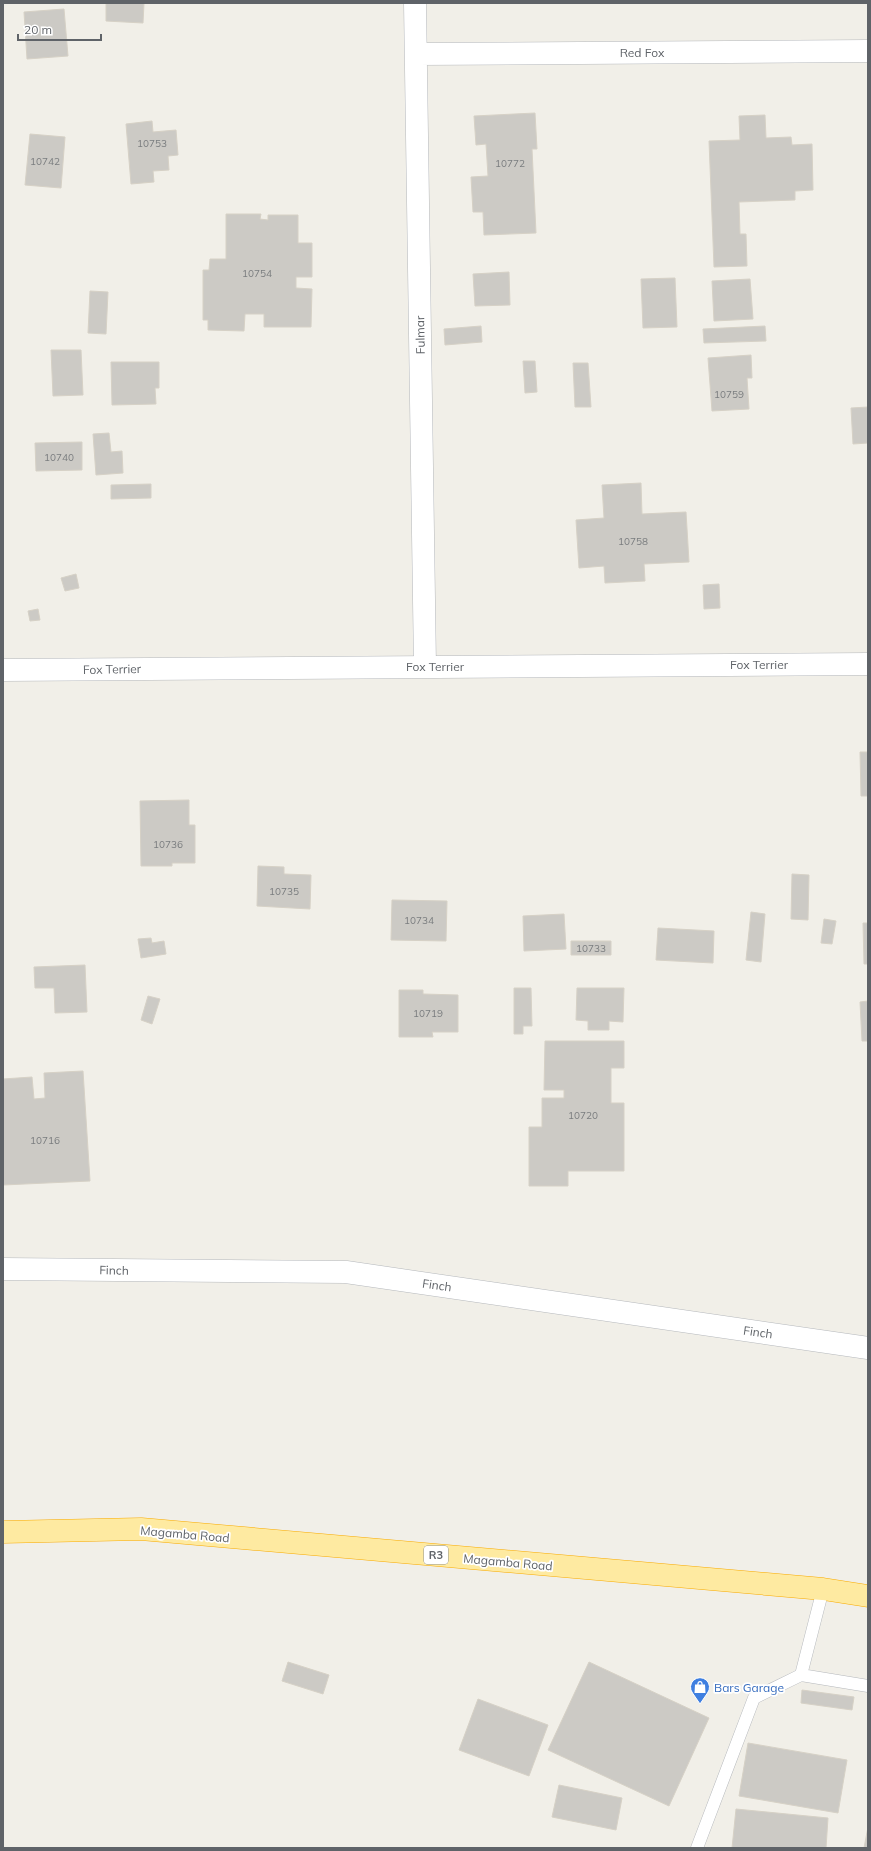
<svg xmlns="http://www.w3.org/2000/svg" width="871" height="1851" viewBox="0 0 871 1851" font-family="Mulish,sans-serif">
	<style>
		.building { fill: #cccac5; stroke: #d6d1c6 }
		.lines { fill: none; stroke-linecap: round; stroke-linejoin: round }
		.service-casing { stroke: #b5b8bc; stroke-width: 13 }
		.minor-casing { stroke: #b5b8bc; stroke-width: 23 }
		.trunk-casing { stroke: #f9ab00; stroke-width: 23 }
		.service { stroke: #fff; stroke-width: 12 }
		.minor { stroke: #fff; stroke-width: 22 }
		.trunk { stroke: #feeaa1; stroke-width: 22 }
		.labels { text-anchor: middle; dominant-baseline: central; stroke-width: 3.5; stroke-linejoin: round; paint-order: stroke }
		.number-label { font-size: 10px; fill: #7a7d7f }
		.shield { fill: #fff; stroke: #8f9295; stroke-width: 1 }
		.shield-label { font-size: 11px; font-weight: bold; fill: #5f6368 }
		.street-label { font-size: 12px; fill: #5f6368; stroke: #fff }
		.shop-label { font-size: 12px; fill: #366cbe; stroke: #fff; text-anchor: start }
	</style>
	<rect width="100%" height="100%" fill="#f1efe8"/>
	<path class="building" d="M106,3H144L143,23L106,21Z
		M64,9L68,56L27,59L24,12Z
		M535,113L537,149H532L536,233L484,235L483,212H473L471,177L488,176L486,144L476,145L474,116Z
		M765,115L766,138L791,137L792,145L812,144L813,190L795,191V200L739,202L740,234H746L747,266L714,267L709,141L740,140L739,116Z
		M152,121L153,132L176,130L178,155L168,156L169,170L153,171L154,182L131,184L126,124Z
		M30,134L65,137L61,188L25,185Z
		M226,214H261L260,219L268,220V215H298V243H312V277H296V288L312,289L311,327H264V314H245L244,331L208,330V320H203V270H209L210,259H226Z
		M509,272L510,305L475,306L473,274Z
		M675,278L677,327L643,328L641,279Z
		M750,279L753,319L714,321L712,281Z
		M90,291L108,292L106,334L88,333Z
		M481,326L482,342L445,345L444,329Z
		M765,326L766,341L704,343L703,329Z
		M51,350H81L83,395L53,396Z
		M751,355L752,378H747L749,409L712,411L708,358Z
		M523,361H535L537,392L525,393Z
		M111,362H159V388H155L156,404L112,405Z
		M573,363H588L591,407H575Z
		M868,407V443L853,444L851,408Z
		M109,433L111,452L122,451L123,473L96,475L93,434Z
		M82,442V470L36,471L35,443Z
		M641,483L642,514L686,512L689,562L644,564L645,581L605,583L604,566L579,568L576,520L604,518L602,485Z
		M151,484V498L111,499V485Z
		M76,574L79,588L65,591L61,578Z
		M719,584L720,608L704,609L703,585Z
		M38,609L40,620L30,621L28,611Z
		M860,752H868V796H861Z
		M189,800V825H195V863H172V866H141L140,801Z
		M258,866L284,867V874L311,875L310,909L257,906Z
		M792,874L809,875L808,920L791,919Z
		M392,900L447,901L446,941L391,940Z
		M751,912L765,914L761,962L746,960Z
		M564,914L566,949L524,951L523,916Z
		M824,919L836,921L832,944L821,943Z
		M863,923H868V964H864Z
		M658,928L714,931L713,963L656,960Z
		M151,938L152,943L164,941L166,954L141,958L138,939Z
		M571,941H611V955H571Z
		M85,965L87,1012L55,1013L54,988H35L34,967Z
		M514,988H531L532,1026H523V1034H514Z
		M577,988H624L623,1022L609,1021V1030H588V1021L576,1020Z
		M399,990H423V994L458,995V1032H432L433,1037H399Z
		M148,996L160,999L152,1024L141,1020Z
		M868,1001V1041H862L860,1002Z
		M545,1041H624V1068H611V1103H624V1171H568V1186H529V1127H542V1098H564V1090H544Z
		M83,1071L90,1181L3,1185V1079L32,1077L34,1099L45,1098L44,1073Z
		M288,1662L329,1675L323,1694L282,1681Z
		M589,1662L709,1718L669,1806L548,1750Z
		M802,1690L854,1697L852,1710L801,1703Z
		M478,1699L548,1725L529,1776L459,1750Z
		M748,1743L847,1760L838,1813L739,1796Z
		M559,1785L622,1798L616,1830L552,1817Z
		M736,1809L828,1818L826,1848H732Z
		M868,1827V1848H864Z"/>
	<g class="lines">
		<g class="service-casing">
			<path id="service" d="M801,1675L823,1589
				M697,1848L754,1698L801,1675L868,1686"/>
		</g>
		<g class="minor-casing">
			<path id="minor" d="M415,3L425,666
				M416,54L868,51
				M3,670L868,664
				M3,1269L346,1272L868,1348"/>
		</g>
		<g class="trunk-casing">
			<path id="trunk" d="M3,1532L141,1529L823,1589L868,1596"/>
		</g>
		<use href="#service" class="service"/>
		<use href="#minor" class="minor"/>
		<use href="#trunk" class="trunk"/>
	</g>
	<defs>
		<g id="shop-pin" transform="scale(1)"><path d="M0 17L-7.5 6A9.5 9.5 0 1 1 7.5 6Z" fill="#3f7fe0" stroke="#fff"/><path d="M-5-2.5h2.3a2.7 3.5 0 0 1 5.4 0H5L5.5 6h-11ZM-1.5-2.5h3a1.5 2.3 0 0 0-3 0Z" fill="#fff"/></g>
	</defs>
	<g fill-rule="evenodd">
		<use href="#shop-pin" x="700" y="1687"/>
	</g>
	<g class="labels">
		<g class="number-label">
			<text x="152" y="143">10753</text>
			<text x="45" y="161">10742</text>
			<text x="510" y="163">10772</text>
			<text x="257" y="273">10754</text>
			<text x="729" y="394">10759</text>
			<text x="59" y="457">10740</text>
			<text x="633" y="541">10758</text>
			<text x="168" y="844">10736</text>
			<text x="284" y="891">10735</text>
			<text x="419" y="920">10734</text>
			<text x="591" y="948">10733</text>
			<text x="428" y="1013">10719</text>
			<text x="583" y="1115">10720</text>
			<text x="45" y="1140">10716</text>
		</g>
		<rect class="shield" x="424" y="1546" width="24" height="18" rx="3"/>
		<g class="shield-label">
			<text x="436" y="1555">R3</text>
		</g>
		<g class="street-label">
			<text x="642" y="52">Red Fox</text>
			<text transform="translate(420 335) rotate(-91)">Fulmar</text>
			<text x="759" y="664">Fox Terrier</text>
			<text x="435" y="666">Fox Terrier</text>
			<text transform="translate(112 669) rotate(-1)">Fox Terrier</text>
			<text transform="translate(114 1270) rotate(1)">Finch</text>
			<text transform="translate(437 1285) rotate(8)">Finch</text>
			<text transform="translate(758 1332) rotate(8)">Finch</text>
			<text transform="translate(185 1534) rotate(5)">Magamba Road</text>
			<text transform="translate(508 1562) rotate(5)">Magamba Road</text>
		</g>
		<g class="shop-label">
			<text x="714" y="1687">Bars Garage</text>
		</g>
	</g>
	<rect width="871" height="1851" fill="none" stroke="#5f6368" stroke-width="8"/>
	<path d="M18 34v6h83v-6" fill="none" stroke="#5f6368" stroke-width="2"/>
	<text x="24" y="34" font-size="12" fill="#5f6368" stroke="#ffffff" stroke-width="3" paint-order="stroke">20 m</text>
</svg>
